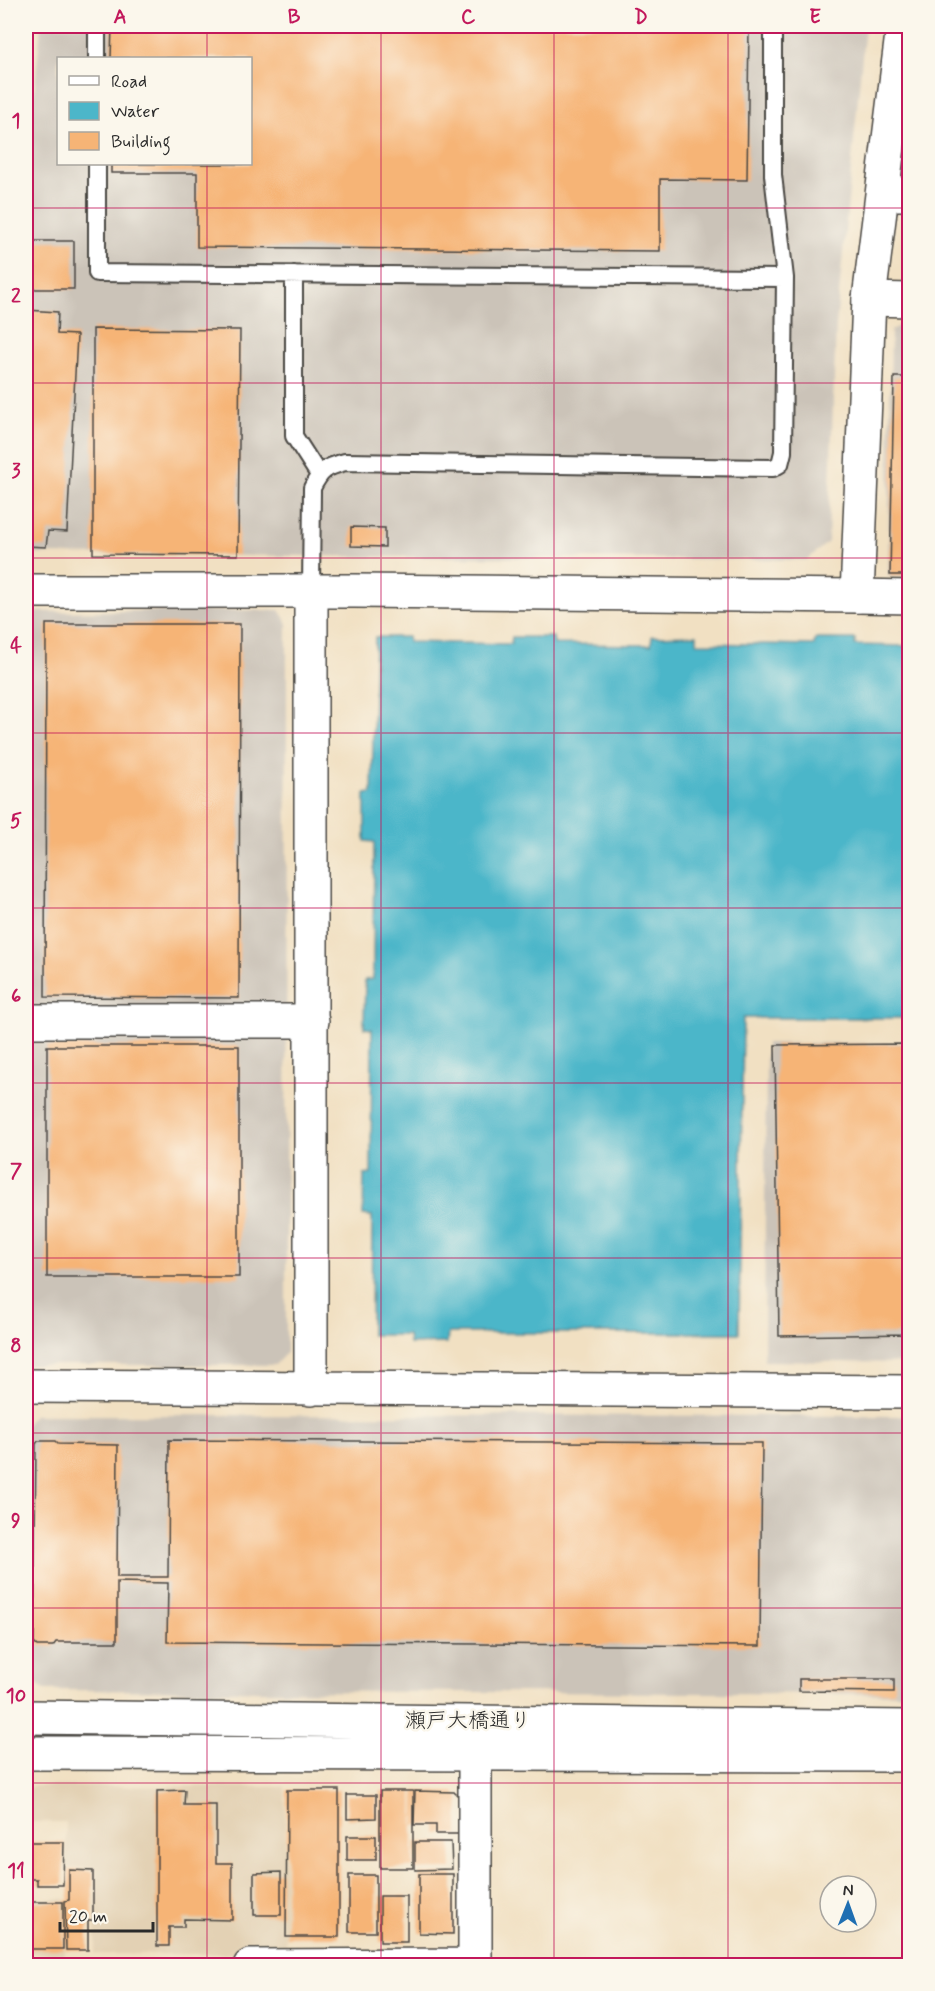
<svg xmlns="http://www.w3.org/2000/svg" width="935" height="1991" viewBox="0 0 935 1991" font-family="Mynerve,'Klee One',sans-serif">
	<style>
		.built { fill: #e3d1b4 }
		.industrial { fill: #cbc3b8; fill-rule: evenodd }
		.water { fill: #4cb6c9; stroke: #3c707a; stroke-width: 1.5 }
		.building { fill: #f6b476 }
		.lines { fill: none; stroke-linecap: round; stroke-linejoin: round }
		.lane-casing { stroke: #494642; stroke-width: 20 }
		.street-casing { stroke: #494642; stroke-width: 36 }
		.secondary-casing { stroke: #494642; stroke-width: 36 }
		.lane { stroke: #fff; stroke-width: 16 }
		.street { stroke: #fff; stroke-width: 33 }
		.secondary { stroke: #fff; stroke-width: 33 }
		.grid { fill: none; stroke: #c2185b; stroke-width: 1.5; stroke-opacity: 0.55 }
		.labels { text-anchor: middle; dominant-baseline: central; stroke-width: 5; stroke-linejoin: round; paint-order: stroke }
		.street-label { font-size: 21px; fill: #2b2b2b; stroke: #fbf7ec }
		.neatline { fill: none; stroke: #c2185b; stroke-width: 2 }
		.grid-label { font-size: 20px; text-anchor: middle; font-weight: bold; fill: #c2185b }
	</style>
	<rect width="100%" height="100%" fill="#fbf7ec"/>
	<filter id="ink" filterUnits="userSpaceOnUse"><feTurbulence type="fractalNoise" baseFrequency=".0167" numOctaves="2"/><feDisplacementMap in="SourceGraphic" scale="12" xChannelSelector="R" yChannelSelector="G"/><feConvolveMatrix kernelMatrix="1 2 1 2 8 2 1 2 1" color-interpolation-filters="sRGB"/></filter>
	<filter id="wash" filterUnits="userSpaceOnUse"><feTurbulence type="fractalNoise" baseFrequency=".008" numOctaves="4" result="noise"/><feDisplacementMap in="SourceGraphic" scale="24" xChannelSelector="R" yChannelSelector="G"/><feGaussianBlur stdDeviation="1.35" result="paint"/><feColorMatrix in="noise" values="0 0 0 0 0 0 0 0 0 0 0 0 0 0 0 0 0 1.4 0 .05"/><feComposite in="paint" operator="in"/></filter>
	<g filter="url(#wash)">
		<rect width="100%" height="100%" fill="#f1e0c2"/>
		<path class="built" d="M32,1786L285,1787L286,1954H95L96,1868H65L66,1822H26V1792Z
			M26,1899H65V1954L28,1953L26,1951Z"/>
		<path class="industrial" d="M41,26H865L836,325L828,542L807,560L26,554V178ZM58,58H250V164H58Z
			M904,322H909V578L888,577L891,331Z
			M279,610L287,622L286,1353L275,1365H28L26,1362V612Z
			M766,1043H909V1363L764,1361Z
			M33,1415L909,1416V1694L45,1690L28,1677L26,1617V1425Z"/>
		<path class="water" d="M697,635V643L814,645L815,639H855V645L909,646V1018H743L739,1333H448L447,1343L409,1344L408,1335H371L372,1216L363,1215L364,1175L371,1174L372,1029L364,1028L365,980L373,979L374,842L365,841V794L372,793L375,637H408V642L511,644L512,637H553L554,644L651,645L652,636Z"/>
		<g id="blocks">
			<path class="building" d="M112,26H749L747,180L660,179V251L197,247V173H111V164H250V58H111Z
				M26,241H74V289H26Z
				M26,310L58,312L57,334L77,335L67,532L48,531L46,547L26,546Z
				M93,329L240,330L238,555L93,554Z
				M894,377H910V575H890Z
				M351,527L385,528V547L351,546Z
				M46,624H240L239,998L45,997Z
				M910,1044V1334L779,1336L775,1045Z
				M47,1046H239V1277H47Z
				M169,1440L762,1443L760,1646L167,1642L168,1583L117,1582V1642H56L53,1646H37L34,1643L36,1444L38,1441H55L58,1444L118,1445L117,1577H168Z
				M799,1679H894V1692L799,1691Z
				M185,1790L184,1805H216V1863H232V1920L184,1919V1927H169V1946H157V1791Z
				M287,1790H339V1937H286Z
				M380,1791H413V1868H380Z
				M415,1791L454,1792L459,1797L458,1834H436V1825H414Z
				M347,1795H376V1818L347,1819Z
				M347,1836H376V1860H347Z
				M26,1842H64L63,1885H37V1879H26Z
				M415,1842H451L452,1869L415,1870Z
				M69,1870L93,1871V1920H88V1950H66L65,1901L69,1900Z
				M281,1872V1915H254V1873Z
				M419,1874H453V1934L419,1933Z
				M349,1875H376V1932H349Z
				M380,1896H407V1942H380Z
				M30,1902H63V1949H30Z"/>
		</g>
	</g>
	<g filter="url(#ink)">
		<use href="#blocks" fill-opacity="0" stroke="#494642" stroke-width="1.5"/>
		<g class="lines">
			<g class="lane-casing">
				<path id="lane" d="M97,26V58
					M97,164V273L785,278
					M294,274V436L319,475
					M311,591L312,488C321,470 326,467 345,462L773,468L780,464L783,452L785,278L773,175V26"/>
			</g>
			<g class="street-casing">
				<path id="street" d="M883,194H910
					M869,299L910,300
					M857,596L910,597
					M26,1021H312
					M475,1755V1966
					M250,1966L475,1965"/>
			</g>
			<g class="secondary-casing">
				<path id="secondary" d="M26,591H354L857,596L869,299L903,26
					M26,1386L910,1392
					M311,1389V591
					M26,1717L910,1727
					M26,1753L910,1755"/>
			</g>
			<use href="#lane" class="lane"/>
			<use href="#street" class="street"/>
			<use href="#secondary" class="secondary"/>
		</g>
	</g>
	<path class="grid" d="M207,26V58M381,26V1966M554,26V1966M728,26V1966M207,164V1966M26,208H910M26,383H910M26,558H910M26,733H910M26,908H910M26,1083H910M26,1258H910M26,1433H910M26,1608H910M26,1783H910"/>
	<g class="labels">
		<g class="street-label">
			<text x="468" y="1721">瀬戸大橋通り</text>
		</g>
	</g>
	<rect width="935" height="1991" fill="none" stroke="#fbf7ec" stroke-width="66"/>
	<rect x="57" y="57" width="195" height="108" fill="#fbf7ec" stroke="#a8a59f" stroke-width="1.5"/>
	<rect x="69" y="76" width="30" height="9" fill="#ffffff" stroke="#a8a59f" stroke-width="1.5"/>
	<text x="111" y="87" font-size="18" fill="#2b2b2b">Road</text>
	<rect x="69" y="102" width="30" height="18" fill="#4cb6c9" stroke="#a8a59f" stroke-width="1.5"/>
	<text x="111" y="117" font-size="18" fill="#2b2b2b">Water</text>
	<rect x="69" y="132" width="30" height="18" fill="#f6b476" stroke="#a8a59f" stroke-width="1.5"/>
	<text x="111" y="147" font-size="18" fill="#2b2b2b">Building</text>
	<g transform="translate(848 1904) rotate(1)"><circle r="28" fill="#fbf7ec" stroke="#a8a59f" stroke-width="1.5"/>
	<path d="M0-4.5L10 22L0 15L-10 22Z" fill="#1f6fb2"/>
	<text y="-9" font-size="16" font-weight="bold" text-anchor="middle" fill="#2b2b2b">N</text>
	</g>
	<path d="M60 1922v9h93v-9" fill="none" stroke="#2b2b2b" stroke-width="3"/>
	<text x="69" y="1922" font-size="18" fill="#2b2b2b" stroke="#fbf7ec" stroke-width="4.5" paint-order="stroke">20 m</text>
	<rect x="33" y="33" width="869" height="1925" class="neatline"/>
	<g class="grid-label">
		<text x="120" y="23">A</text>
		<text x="294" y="23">B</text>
		<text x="468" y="23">C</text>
		<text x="641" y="23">D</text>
		<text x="815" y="23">E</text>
		<text x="16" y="127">1</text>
		<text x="16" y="302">2</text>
		<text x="16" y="477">3</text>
		<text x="16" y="652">4</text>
		<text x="16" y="827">5</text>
		<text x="16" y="1002">6</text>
		<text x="16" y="1177">7</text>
		<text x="16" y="1352">8</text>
		<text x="16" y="1527">9</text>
		<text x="16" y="1702">10</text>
		<text x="16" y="1877">11</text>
	</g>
</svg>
